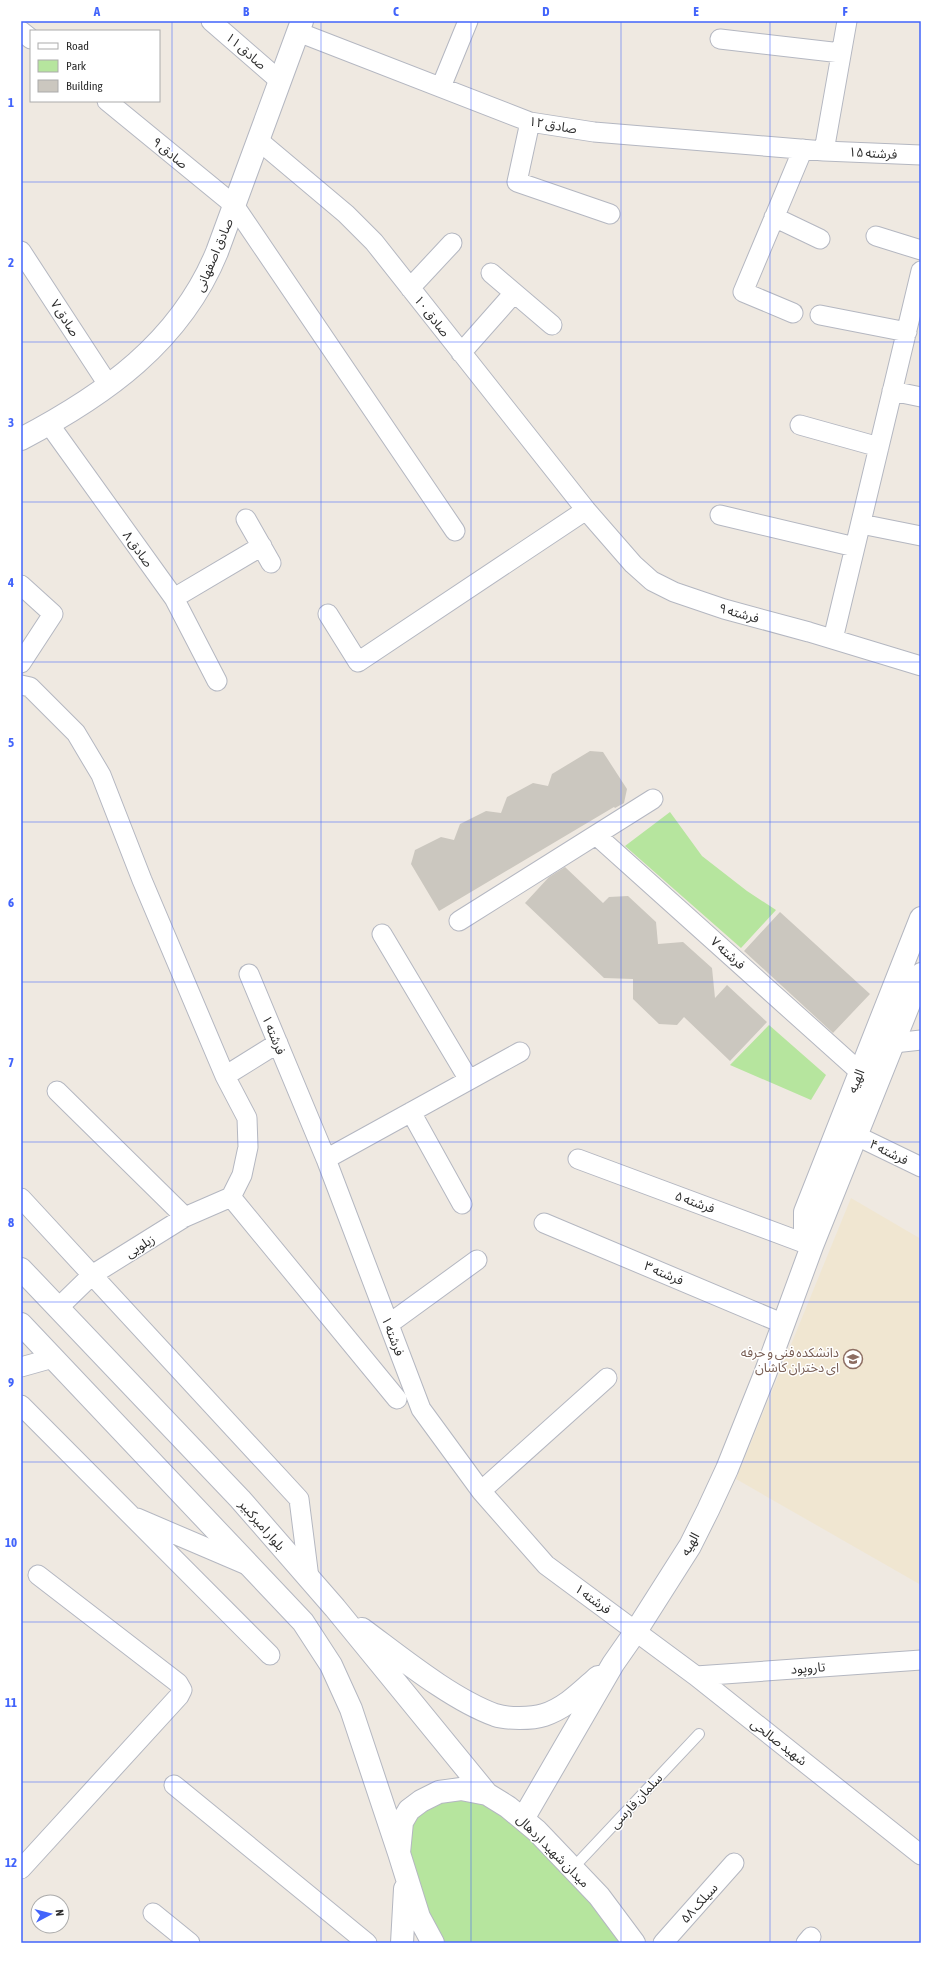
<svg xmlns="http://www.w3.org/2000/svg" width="942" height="1964" viewBox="0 0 942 1964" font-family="'Asap Condensed','Noto Sans Arabic',sans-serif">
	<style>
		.education { fill: #f0e6d1 }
		.green { fill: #b6e59e }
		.building { fill: #cbc7bf }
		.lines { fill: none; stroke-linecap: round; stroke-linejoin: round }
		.lane-casing { stroke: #b4b7c1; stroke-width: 12 }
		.street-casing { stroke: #b4b7c1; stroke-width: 21 }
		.secondary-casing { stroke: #b4b7c1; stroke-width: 24 }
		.lane { stroke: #fff; stroke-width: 10 }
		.street { stroke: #fff; stroke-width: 19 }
		.secondary { stroke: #fff; stroke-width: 22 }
		.grid { fill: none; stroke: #4264fb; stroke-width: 1; stroke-opacity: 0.55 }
		.labels { text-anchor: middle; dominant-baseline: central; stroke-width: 3; stroke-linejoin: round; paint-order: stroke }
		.street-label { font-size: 13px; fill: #2e2e2e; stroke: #fff }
		.education-label { font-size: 13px; fill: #785e54; stroke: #fff; text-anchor: end }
		.neatline { fill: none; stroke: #4264fb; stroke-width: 1.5 }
		.grid-label { font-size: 13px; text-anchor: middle; font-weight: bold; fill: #4264fb }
	</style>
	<rect width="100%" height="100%" fill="#efe9e1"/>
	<path class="education" d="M851,1198L921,1239V1585L736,1479Z"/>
	<path class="green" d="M670,812L702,856L747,891L776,910L741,948L625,846Z
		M769,1025L826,1075L811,1100L730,1065Z
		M485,1797L545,1845L625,1943H438L416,1897L406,1825L423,1804Z"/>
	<path class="building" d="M590,751L603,752L627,789L624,803L615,808L614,807L439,911L411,864L415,850L441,837L454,840L460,824L486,811L501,813L507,797L533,783L548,786L552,774Z
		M565,867L603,903L609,897L628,896L656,922L658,944L683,942L712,968L715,998L727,985L767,1022L730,1061L684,1017L677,1025L659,1024L633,999V979L604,978L525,903L549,877Z
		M780,912L870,994L833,1033L744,951Z"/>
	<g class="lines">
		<g class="lane-casing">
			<path id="lane" d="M573,1868L699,1734"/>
		</g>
		<g class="street-casing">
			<path id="street" d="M211,21L280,81
				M21,31L31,39
				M298,32L530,122L594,132L824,151L921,155
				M720,39L841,53
				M441,87L468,21
				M107,101L234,205L455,531
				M530,122L517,182L610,214
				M258,140L346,214L374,242L586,510L633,564L652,581L674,592L724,609L809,632L921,666
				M824,151L847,21
				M774,217L820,239
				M876,236L921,250
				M21,251L109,386
				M491,273L552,325
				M410,288L452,243
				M793,313L743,292L803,149
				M820,315L907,332
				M461,353L514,293
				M892,391L921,397
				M49,424L174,598L217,681
				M800,425L879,447
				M720,515L855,547
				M246,519L271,563
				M861,524L921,536
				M21,585L53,614L21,663
				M174,598L262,546
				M328,614L358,662L586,510
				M833,639L921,271
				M21,685L30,687L76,733L101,775L142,880L225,1076L247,1118L248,1147L242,1175L231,1197
				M596,835L860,1072
				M459,921L653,799
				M382,934L469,1080
				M249,974L326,1159L421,1409L481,1491L546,1565L696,1676L921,1855
				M894,1043L921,1040
				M225,1076L278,1043
				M57,1091L185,1217
				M411,1112L462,1204
				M857,1136L921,1167
				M326,1159L520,1052
				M578,1159L812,1246
				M231,1197L397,1399
				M21,1198L299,1499L309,1578
				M544,1223L784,1324
				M58,1308L92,1275L185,1217L231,1197
				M389,1324L477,1260
				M21,1367L53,1358
				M21,1405L270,1655
				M481,1491L607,1378
				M137,1518L247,1565
				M696,1676L921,1660
				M174,1785L367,1943
				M21,1869L179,1696L182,1690L178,1683L38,1575
				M153,1913L190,1943
				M663,1943L734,1863
				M806,1943L811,1937"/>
		</g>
		<g class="secondary-casing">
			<path id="secondary" d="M21,439C105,395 180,342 217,252L302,21
				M812,1246L805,1229V1212L921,918
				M21,1269L240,1499L335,1608L487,1794
				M21,1324L303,1622L331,1665L351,1709L399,1853
				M362,1629C400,1657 451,1699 495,1715C507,1719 532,1719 544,1715C566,1708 582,1691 598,1677
				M523,1819L613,1664L636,1631L690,1546L708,1510L727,1469L765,1374L812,1246L921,974
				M402,1943L405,1889
				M433,1943L419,1917L399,1853L402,1822L409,1810L421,1801L439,1792L461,1789L487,1794L508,1807L537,1831L599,1896L634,1943"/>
		</g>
		<use href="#lane" class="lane"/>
		<use href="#street" class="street"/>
		<use href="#secondary" class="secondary"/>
	</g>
	<path class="grid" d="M172,21V1943M321,21V1943M471,21V1943M621,21V1943M770,21V1943M21,182H921M21,342H921M21,502H921M21,662H921M21,822H921M21,982H921M21,1142H921M21,1302H921M21,1462H921M21,1622H921M21,1782H921"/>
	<defs>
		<g id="university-ring" transform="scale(1)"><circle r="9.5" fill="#fff" stroke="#8d6e63" stroke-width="1.5"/><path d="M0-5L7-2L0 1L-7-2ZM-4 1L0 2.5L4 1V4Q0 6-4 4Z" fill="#8d6e63"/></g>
	</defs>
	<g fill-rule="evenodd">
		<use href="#university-ring" x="853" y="1359"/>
	</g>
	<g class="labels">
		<g class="street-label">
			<text transform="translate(246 51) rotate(41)">صادق ۱۱</text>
			<text transform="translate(553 125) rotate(10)">صادق ۱۲</text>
			<text transform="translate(170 153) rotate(39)">صادق ۹</text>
			<text transform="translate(873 153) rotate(3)">فرشته ۱۵</text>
			<text transform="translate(214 255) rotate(-67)">صادق اصفهانی</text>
			<text transform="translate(432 316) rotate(52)">صادق ۱۰</text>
			<text transform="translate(65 318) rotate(57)">صادق ۷</text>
			<text transform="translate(138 549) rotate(54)">صادق ۸</text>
			<text transform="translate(739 613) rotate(16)">فرشته ۹</text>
			<text transform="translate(728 953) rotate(42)">فرشته ۷</text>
			<text transform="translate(274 1035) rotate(68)">فرشته ۱</text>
			<text transform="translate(856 1081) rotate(-68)">الهیه</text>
			<text transform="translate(889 1152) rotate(26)">فرشته ۴</text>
			<text transform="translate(695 1202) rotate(20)">فرشته ۵</text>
			<text transform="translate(140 1246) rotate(-32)">زیلویی</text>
			<text transform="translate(664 1273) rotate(23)">فرشته ۳</text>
			<text transform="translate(393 1336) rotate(69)">فرشته ۱</text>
			<text transform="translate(262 1525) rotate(49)">بلوار امیرکبیر</text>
			<text transform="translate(690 1544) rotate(-61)">الهیه</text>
			<text transform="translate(593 1599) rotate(36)">فرشته ۱</text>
			<text transform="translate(808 1668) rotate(-4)">تاروپود</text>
			<text transform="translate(779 1742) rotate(38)">شهید صالحی</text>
			<text transform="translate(636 1801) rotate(-47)">سلمان فارسی</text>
			<text transform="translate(553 1851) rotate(45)">میدان شهید اردهال</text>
			<text transform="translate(699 1903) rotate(-48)">سیلک ۵۸</text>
		</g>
		<g class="education-label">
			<text x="839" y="1352">دانشکده فنی و حرفه<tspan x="839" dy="15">ای دختران کاشان</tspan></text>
		</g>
	</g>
	<rect width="942" height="1964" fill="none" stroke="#ffffff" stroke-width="44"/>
	<rect x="30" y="30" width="130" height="72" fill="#ffffff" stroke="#ababab"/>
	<rect x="38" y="43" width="20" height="6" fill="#ffffff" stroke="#ababab"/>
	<text x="66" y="50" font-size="12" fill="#2e2e2e">Road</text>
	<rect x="38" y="60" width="20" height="12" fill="#b6e59e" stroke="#ababab"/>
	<text x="66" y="70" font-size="12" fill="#2e2e2e">Park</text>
	<rect x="38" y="80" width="20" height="12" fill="#cbc7bf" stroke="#ababab"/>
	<text x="66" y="90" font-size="12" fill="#2e2e2e">Building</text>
	<g transform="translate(50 1914) rotate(83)"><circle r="19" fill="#ffffff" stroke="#ababab"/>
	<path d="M0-3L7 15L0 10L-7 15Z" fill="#4264fb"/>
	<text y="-6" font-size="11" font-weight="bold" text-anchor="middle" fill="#2e2e2e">N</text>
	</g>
	<rect x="22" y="22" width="898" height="1920" class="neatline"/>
	<g class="grid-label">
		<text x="97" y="16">A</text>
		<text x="246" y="16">B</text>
		<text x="396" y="16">C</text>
		<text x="546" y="16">D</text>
		<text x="696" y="16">E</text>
		<text x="845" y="16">F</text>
		<text x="11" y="107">1</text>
		<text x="11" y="267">2</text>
		<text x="11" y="427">3</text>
		<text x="11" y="587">4</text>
		<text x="11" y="747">5</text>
		<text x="11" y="907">6</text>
		<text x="11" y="1067">7</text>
		<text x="11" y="1227">8</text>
		<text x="11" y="1387">9</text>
		<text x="11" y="1547">10</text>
		<text x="11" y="1707">11</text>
		<text x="11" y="1867">12</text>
	</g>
</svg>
